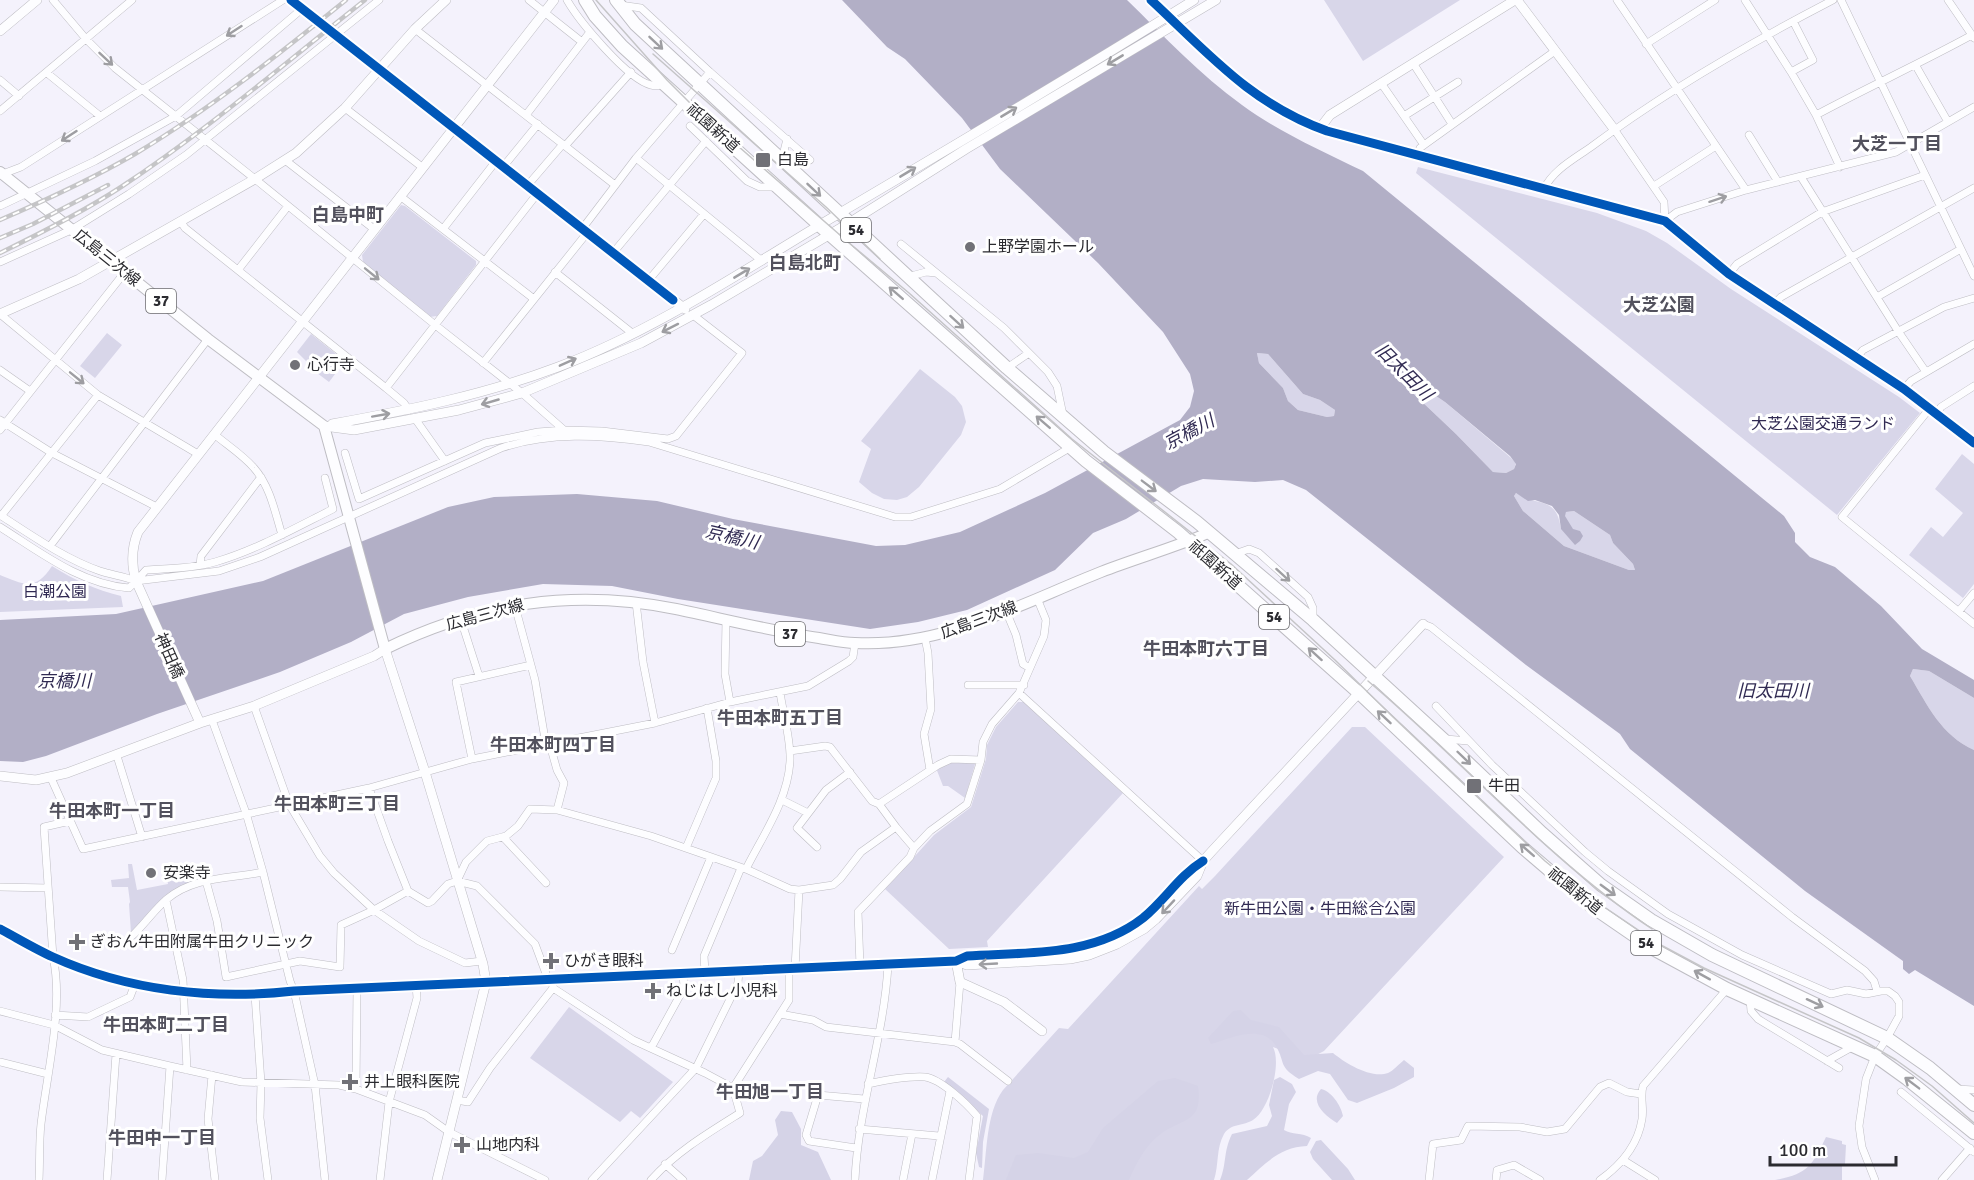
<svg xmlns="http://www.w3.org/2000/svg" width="1974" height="1180" viewBox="0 0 1974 1180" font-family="Signika,'Noto Sans JP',sans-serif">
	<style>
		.green { fill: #d8d6e9 }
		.forest { fill: #d5d3e7 }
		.water { fill: #b2afc6; fill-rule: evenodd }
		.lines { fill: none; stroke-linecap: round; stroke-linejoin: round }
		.street-casing { stroke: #bebdc3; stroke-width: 8 }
		.secondary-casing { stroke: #bebdc3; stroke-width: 10 }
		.primary-casing { stroke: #bebdc3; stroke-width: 12 }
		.highway-casing { stroke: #bebdc3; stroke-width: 14 }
		.street { stroke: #fdfdff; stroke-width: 7 }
		.secondary { stroke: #fdfdff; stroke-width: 9 }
		.primary { stroke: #fdfdff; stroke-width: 10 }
		.highway { stroke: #fdfdff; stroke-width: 12 }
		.tram { stroke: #c5c5c7; stroke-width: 1.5 }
		.rail-casing { stroke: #c5c5c7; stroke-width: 4.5 }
		.rail { stroke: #fff; stroke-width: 2; stroke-dasharray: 7; stroke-linecap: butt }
		.cycleway-casing { stroke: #fff; stroke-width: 13 }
		.cycleway { stroke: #0057b8; stroke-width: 9 }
		.oneway { stroke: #9e9ea2 }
		.poi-dot { fill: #717177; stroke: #fff; stroke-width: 2 }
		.labels { text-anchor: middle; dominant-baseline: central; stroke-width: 6; stroke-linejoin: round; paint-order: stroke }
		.shield { fill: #fff; stroke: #6b6b6e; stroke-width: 1.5 }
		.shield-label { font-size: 15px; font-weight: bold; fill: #2b2b30 }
		.street-label { font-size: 16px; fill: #2b2b30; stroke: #fff }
		.poi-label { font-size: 16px; fill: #2b2b30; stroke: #fff; text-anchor: start }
		.park-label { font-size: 16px; fill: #312a53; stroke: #fff }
		.neighbourhood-label { font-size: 18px; font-weight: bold; fill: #52515d; stroke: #fff }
		.water-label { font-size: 18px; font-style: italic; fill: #312b53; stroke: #fff }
	</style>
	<rect width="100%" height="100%" fill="#f4f2fc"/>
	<path class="green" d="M1324,0H1460L1363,61Z
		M1418,167L1597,213L1646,231L1667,243L1731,289L1899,397L1920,413L1837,515L1416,173Z
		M401,205L405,206L476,261V265L437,316L429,317L363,262L362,255Z
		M107,333L122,345L95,378L80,366Z
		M311,334L345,361L329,382L309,367L310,365L297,352Z
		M1257,353L1268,354L1303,394L1320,400L1335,410L1334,416L1327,417L1298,410L1288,401L1283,388L1259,363Z
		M920,369L955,397L962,406L966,422L961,435L919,487L907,497L897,500L884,499L872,493L859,482L871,449L861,441Z
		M1399,370L1445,402L1510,457L1516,463L1514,469L1506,473L1493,472L1456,434L1399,380L1396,373Z
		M1962,454L1974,464V584L1963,598L1909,555L1931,527L1943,537L1963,513L1935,489Z
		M1516,493C1539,508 1556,495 1561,529L1573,530L1564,516L1566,512L1574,511L1610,535L1613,543L1633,564L1635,570H1629L1564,546L1523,511L1514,496Z
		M52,566C74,580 96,590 121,596L123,607L0,612V575C24,585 36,591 52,566Z
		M1913,669L1929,671L1974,698V750C1941,735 1928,706 1910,676Z
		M1018,702H1024L1123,793L987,941L988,947L949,949L885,889L934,835L971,807L986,759L987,745L996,727Z
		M1352,727H1365L1504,857L1324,1051L1307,1060L1273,1047C1282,1064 1269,1110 1253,1120C1244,1126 1231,1123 1224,1134C1216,1148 1219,1165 1214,1180H983C987,1152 986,1113 1003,1090L1059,1028L1068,1029L1199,886L1202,889L1215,876Z
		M953,761H976L965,798L948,786H943L936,768Z
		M128,864H132L137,890L168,884L166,870L184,867L188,883L172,892L131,933L129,904L130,902L128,887H112L111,880L129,878Z
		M569,1007L673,1082L640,1118L631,1111L620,1122L530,1058Z"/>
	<path class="forest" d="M1241,1010L1251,1020L1279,1027L1304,1055L1333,1053C1345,1063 1371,1079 1388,1073C1393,1071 1399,1064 1404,1060L1414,1068V1077L1394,1088L1357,1103L1348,1100L1330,1074L1318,1071L1299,1079C1278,1066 1286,1064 1276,1046C1262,1023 1231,1038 1211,1044L1208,1038L1233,1011Z
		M948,1077L989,1109L983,1142L982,1168L979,1167L976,1153L983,1116L944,1082Z
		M1280,1077L1292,1084L1296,1092L1289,1104L1284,1130C1292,1135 1302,1132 1311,1138L1307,1146C1280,1147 1266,1163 1247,1180H1220C1227,1163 1223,1152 1232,1134L1267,1126L1272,1116L1269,1105L1274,1080Z
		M1175,1078L1198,1086C1203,1122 1185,1118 1162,1133C1146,1144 1137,1162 1129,1180H1006L1016,1155L1038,1153L1074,1158L1088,1152L1103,1128L1158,1081Z
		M1321,1089C1331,1091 1341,1105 1343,1116L1337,1123C1325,1116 1309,1102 1321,1089Z
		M781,1111L792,1112L801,1129V1145L818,1152L831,1180H749L753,1161L762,1156L778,1135L775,1120Z
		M1826,1137L1842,1141V1144L1846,1145L1845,1164L1842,1165V1180H1775C1808,1174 1812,1166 1826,1137Z
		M1321,1140L1348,1169L1355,1180H1332L1313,1159L1310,1152L1316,1141Z"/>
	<path class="water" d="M842,0H1127C1164,36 1200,75 1242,105C1279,132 1322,151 1363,171L1784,516L1795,533V542L1810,557L1835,567L1881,606L1922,649L1974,680V698L1929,671L1913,669L1910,676C1928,706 1941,735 1974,750V1006L1915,970L1909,974L1903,969V961L1805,891L1630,749L1620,734L1526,665L1306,490L1283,480L1255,482L1203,479L1181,486L1126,519L1093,533L1055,570L967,610L918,622L870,629L678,599L612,586L543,584L468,597L404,614L351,642L280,672L157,714L46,756L23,762L0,761V620L116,614L263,581L448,507L494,497L577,494L657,501L733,519L876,546L905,545L960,532L1045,493L1180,420L1190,407L1194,391L1190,374L1163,332L1098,263L1000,169L962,118L905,59L887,47ZM1257,353L1268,354L1303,394L1320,400L1335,410L1334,416L1327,417L1298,410L1288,401L1283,388L1259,363ZM1399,371L1445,402L1510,456L1516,464L1514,469L1506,473L1493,472L1456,434L1399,380L1396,373ZM1516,493L1528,501L1535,500L1552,506L1559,515L1561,529L1575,545L1580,541L1583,536L1580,531L1573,529L1565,516L1566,512L1574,511L1610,535L1613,543L1633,564L1635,570H1629L1564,546L1523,511L1514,496Z"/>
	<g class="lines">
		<g class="street-casing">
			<path id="street" d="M53,0L86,39L115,68L255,179L434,324L522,393L564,430L568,436
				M529,0L582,42
				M567,0C579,21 628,80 651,85C655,86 661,85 665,85
				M1617,0L1746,190
				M1745,0L1791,72L1816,115L1840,167
				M1841,0L1974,276
				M1948,0L1974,38
				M620,5L641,8L710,72L810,160
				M415,29L615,185
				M1646,44L1715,0
				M1413,63L1452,124
				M1916,66L1948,122
				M1791,72L1813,60L1793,21
				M47,73L100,116
				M0,80L19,96
				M1381,83L1424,145
				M345,108L422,167
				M0,111L132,0
				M526,115L590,32
				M1816,115C1868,87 1921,63 1972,35
				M1404,116L1458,82
				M690,126L747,181L760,187H777
				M1614,129L1664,202L1665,221
				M1749,135L1778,182
				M565,146L631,72
				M1417,156L1420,148L1424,145L1555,51
				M636,158L762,261
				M782,159L787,139
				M285,160L374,229
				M503,167L538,124
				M0,175L21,167L283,0
				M1801,177L1898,331L1926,372
				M527,186L563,144
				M1654,186L1716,146
				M1544,189C1553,170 1574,159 1591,147C1666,91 1750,43 1833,0
				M400,196L534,299
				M0,206L95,161L176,116L303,8
				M1665,221L1677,212L1746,190L1896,152L1974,107
				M181,222L185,228L386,388L404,403L409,410
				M443,229L496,161
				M582,229L636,158L710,72
				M901,244L1004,328L1048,372L1057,386L1063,415
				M613,253L706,141
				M0,262L71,230L129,194L186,155L379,0
				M238,270L288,206
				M555,272L632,333
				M1729,274L1737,264L1822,212L1925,175
				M907,277L926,272L936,273
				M648,281L704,214
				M1877,297L1961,249
				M1774,304L1781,297L1974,188
				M0,314L98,395L198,454
				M1856,358L1863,350L1944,307L1974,298
				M483,363L587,233
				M1007,368L1029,353
				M0,370L30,391
				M386,388L537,194
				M1904,389L1911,381L1974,344
				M1930,408L1842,517L1974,624
				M1937,413L1941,407L1974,386
				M0,420L52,453L157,507
				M416,420L445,461
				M0,430L125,272
				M214,434C227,445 243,455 254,468C270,486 275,512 282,535
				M345,453L359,499L485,443L538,432L564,430L602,431L668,439L676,436L742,353L693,315
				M0,515C31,535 65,559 100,571C112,575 124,576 136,581L146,570C169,569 193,568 215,562C256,550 295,528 333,509L325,478
				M1,516L98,395
				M0,527C40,552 80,584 129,588L136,581L219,571L260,557L501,448C549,432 600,435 649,442L895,517H911L1000,489L1071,447
				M50,546L208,339
				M1235,554L1249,549L1259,553L1308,597L1313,608V620
				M200,565L201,556L261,477
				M636,602L643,662L655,723
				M515,606L535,680L546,745
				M1006,611L1016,635L1023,664L1030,668
				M1959,611L1974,593
				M461,620L479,676
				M726,620L725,674L730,702
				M1423,624L1431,627L1792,917L1865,971L1874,981L1877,991
				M925,638L928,653L931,709L924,734L930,770
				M968,685H1024
				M1019,693L1203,861
				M254,706L289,804L320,856L334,873L374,910L419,941L465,963L482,961
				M1436,706L1492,765L1585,852L1608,871L1668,914L1742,955L1831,994L1847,990L1866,994L1881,991H1888L1895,996L1899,1002V1016L1887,1038L1875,1056L1866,1079L1859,1126L1862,1147L1875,1180
				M212,720L246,813L263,872L290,981L294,991L315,1085L325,1180
				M1446,739L1468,741
				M550,745L557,770L564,783L557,810
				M790,751L825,746L830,747L872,801L879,804L896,827
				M117,756L142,837
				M472,759L456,682L531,665
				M51,778L83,849L369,788L472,759L655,723L730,702L808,686L849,661L853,657L855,643
				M369,788L388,841L408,891
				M782,800L808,813
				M879,804L938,765L951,759L981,760
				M503,837L546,883
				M817,847L797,828L826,790L850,772
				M686,848L716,778V761L707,708
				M746,869C763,835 788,800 790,761C791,739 783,714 780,692
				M206,881L217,921L226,977L300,961L340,967L341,925L374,910L408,891L428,903L432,901L448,884L457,881L477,886L535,944L548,979
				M457,881L466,862L487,841L506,836L518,826L530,809L557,810L651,836L746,869L790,889L799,890L833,885L840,879L861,852L896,827L914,848
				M0,887L48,888
				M166,900L183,980L187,1070
				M132,936C144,925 154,910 167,899C194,876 230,879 263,872
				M672,950L711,857
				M860,966L858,912L910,857L914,848L930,831L967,804L981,760L983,742L992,724L1019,693L1044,636L1046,620L1037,598
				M795,969L799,890
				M705,972L704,956L741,868
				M552,979L553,988L633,1040L705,1073L733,1088
				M255,995L261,1083L260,1118L268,1180
				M1750,999L1751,1011L1758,1019L1839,1068
				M0,1011L54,1025L102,1050L170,1066L242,1082L339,1085L356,1089L425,1115L449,1132L545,1180
				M780,1014L813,1020L826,1027L955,1042L960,1044L1008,1081
				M55,1015L88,1017L130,997L135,984
				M955,1042L960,982
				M651,1048L684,988L683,973
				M1827,1061L1854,1046
				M0,1062L48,1074
				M212,1075L208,1119L215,1180
				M868,1084C886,1080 907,1076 925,1077C941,1079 967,1104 977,1116L969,1180
				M356,1089L357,988
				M1957,1089L1974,1090
				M1901,1092L1974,1152
				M457,1100L468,1102L490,1068L553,988
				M859,1129L939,1136
				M856,1148L809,1141L806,1135L818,1095L864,1099
				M1623,1160L1655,1180
				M665,1164L683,1180
				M39,1180C40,1161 39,1142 41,1124C47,1073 64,1006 53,957L44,827L70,821
				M107,1180L116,1054
				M162,1180L170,1066
				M380,1180L389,1102L417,998L416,985
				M592,1180L696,1068L738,983L739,971
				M651,1180C676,1152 708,1133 740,1113L733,1088L789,1000V970
				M855,1180C858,1107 884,1038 888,965
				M903,1180L912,1134
				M932,1180L950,1091
				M1429,1180L1433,1144L1461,1140L1468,1126L1520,1127L1547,1132L1565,1129L1600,1087L1609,1083L1627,1092L1641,1094
				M1496,1180L1497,1170L1514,1165L1540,1180
				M1600,1180C1621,1165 1638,1145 1642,1119C1644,1108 1640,1097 1643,1086L1727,989
				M1942,1180L1970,1148"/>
		</g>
		<g class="secondary-casing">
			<path id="secondary" d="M291,0L685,309
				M1151,0C1208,53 1251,104 1327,131L1665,221L1729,274L1904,389L1974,443
				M1517,0L1614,129
				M0,31L37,0
				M1320,128L1330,115L1515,0
				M0,314L79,279L255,179L296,153L345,108L415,29L446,0
				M332,424C409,410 484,395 558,367C651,332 738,274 823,223C947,150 1072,76 1194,0
				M324,426L354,430L459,410L522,393L641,343L711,305L849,223L966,149L1216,0
				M200,723L136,581C131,564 131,549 138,532L554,0
				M0,776L36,780L67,773L200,723L254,706L374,656L385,649L425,772L483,964L486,982L437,1180
				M0,929C17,938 35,949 53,957C128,991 213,1000 294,991L956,961L967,956C1027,952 1093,957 1143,918C1165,900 1179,876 1203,861
				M956,961L967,965L1070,959L1089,955L1117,944L1144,929L1156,919L1197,876L1203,861L1212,851L1423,624
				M956,961L960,982L1004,1002L1042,1031"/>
		</g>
		<g class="primary-casing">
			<path id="primary" d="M0,172L208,339L324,426L385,649C480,603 572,588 676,609C724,619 771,631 819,638C831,640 843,643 855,643C943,648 1022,603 1101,572C1137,558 1173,548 1208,533"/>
		</g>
		<g class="highway-casing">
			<path id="highway" d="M585,0L595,16L622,46L829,234L1086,461L1178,532L1359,693L1522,847L1591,906L1655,950L1727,989L1875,1056L1907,1079L1974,1133
				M616,0L635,24L1007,368L1104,452L1197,522L1313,620L1443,739L1542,833L1601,885L1651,920L1712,955L1887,1038L1930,1068L1974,1105"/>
		</g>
		<use href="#street" class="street"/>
		<use href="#secondary" class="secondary"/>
		<use href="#primary" class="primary"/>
		<use href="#highway" class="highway"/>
		<path class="tram" d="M596,0L667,80L698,111L848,242L909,293L1072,439L1231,564L1335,660L1393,717L1545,861L1588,896L1659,944L1704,968L1859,1038L1896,1060L1932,1086L1974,1123
			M653,54L826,207L880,259
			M1368,681C1464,762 1547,859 1652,929"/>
		<g class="rail-casing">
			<path id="rail" d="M0,220C46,200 92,179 135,154C210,109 278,55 346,0
				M0,238L33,224L108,185
				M0,253C41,233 83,212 121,187C206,131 285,63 365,0"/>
		</g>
		<use href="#rail" class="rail"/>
		<g class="cycleway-casing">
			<path id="cycleway" d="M291,0L673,300
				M1151,0C1208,53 1251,104 1327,131L1665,221L1729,274L1904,389L1974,443
				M0,929C17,938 35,949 53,957C128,991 213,1000 294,991L956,961L967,956C1027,952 1093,957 1143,918C1165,900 1179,876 1203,861"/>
		</g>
		<use href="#cycleway" class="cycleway"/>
	</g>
	<defs><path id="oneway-shaft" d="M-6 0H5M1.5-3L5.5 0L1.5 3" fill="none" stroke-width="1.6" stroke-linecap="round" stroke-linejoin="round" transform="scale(1.5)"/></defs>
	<g class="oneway">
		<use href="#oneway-shaft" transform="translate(234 31) rotate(147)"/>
		<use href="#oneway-shaft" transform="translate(656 43) rotate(43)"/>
		<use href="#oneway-shaft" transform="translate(106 59) rotate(43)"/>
		<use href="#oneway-shaft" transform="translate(1115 60) rotate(149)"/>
		<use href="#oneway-shaft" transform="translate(1009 112) rotate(-31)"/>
		<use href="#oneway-shaft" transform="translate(69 136) rotate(147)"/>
		<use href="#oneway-shaft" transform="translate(908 172) rotate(-31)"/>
		<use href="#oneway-shaft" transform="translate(814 190) rotate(43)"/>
		<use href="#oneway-shaft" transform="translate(1718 199) rotate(-18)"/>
		<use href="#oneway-shaft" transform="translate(742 273) rotate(-31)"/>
		<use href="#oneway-shaft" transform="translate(372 274) rotate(39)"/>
		<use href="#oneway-shaft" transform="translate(896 293) rotate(-139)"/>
		<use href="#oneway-shaft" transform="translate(957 322) rotate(42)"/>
		<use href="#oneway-shaft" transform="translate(670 328) rotate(153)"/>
		<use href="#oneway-shaft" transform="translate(568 362) rotate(-24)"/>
		<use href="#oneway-shaft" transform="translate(77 378) rotate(39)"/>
		<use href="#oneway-shaft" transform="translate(490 402) rotate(164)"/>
		<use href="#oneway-shaft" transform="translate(381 415) rotate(-10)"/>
		<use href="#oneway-shaft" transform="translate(1043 422) rotate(-139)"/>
		<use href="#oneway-shaft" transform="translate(1149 486) rotate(37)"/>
		<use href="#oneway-shaft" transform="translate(1283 575) rotate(42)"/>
		<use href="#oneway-shaft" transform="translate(1315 654) rotate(-138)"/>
		<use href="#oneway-shaft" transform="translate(1384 717) rotate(-137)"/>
		<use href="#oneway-shaft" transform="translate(1464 758) rotate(44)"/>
		<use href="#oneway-shaft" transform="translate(1527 850) rotate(-139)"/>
		<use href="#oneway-shaft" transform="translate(1608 890) rotate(36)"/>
		<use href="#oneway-shaft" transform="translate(1168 907) rotate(133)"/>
		<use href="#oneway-shaft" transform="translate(988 964) rotate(177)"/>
		<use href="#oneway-shaft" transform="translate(1702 975) rotate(-151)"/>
		<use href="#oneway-shaft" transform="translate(1815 1003) rotate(25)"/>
		<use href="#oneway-shaft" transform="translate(1912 1083) rotate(-143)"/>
	</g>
	<g class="poi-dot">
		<rect x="755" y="152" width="16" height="16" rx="3"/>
		<circle cx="970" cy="247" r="6"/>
		<circle cx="295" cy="365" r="6"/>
		<rect x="1466" y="778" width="16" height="16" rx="3"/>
		<circle cx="151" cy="873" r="6"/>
		<path d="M74 933h6v6h6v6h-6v6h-6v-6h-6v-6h6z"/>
		<path d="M548 952h6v6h6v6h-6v6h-6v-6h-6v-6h6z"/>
		<path d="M650 982h6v6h6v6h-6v6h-6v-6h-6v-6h6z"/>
		<path d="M347 1073h6v6h6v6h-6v6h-6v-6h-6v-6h6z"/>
		<path d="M459 1136h6v6h6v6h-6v6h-6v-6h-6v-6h6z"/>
	</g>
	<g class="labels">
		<g class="shield">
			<rect x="841" y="218" width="30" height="24" rx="4.5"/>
			<rect x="146" y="289" width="30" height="24" rx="4.5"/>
			<rect x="1259" y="605" width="30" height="24" rx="4.5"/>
			<rect x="775" y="622" width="30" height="24" rx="4.5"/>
			<rect x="1631" y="931" width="30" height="24" rx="4.5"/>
		</g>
		<g class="shield-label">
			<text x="856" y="230">54</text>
			<text x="161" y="301">37</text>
			<text x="1274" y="617">54</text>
			<text x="790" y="634">37</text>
			<text x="1646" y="943">54</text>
		</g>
		<g class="street-label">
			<text transform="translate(713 128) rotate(42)">祇園新道</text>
			<text transform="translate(107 258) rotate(39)">広島三次線</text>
			<text transform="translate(1215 565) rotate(42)">祇園新道</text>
			<text transform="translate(485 615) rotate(-15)">広島三次線</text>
			<text transform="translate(979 620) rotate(-20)">広島三次線</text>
			<text transform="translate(169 656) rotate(66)">神田橋</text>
			<text transform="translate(1575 891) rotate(39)">祇園新道</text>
		</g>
		<g class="poi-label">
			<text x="777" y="160">白島</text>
			<text x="982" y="247">上野学園ホール</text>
			<text x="307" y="365">心行寺</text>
			<text x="1488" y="786">牛田</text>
			<text x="163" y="873">安楽寺</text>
			<text x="90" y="942">ぎおん牛田附属牛田クリニック</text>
			<text x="564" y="961">ひがき眼科</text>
			<text x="666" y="991">ねじはし小児科</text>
			<text x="364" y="1082">井上眼科医院</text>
			<text x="476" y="1145">山地内科</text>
		</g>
		<g class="park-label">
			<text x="1823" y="424">大芝公園交通ランド</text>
			<text x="55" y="592">白潮公園</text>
			<text x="1320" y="909">新牛田公園・牛田総合公園</text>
		</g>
		<g class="neighbourhood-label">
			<text x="1897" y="144">大芝一丁目</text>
			<text x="348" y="215">白島中町</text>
			<text x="805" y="263">白島北町</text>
			<text x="1659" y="305">大芝公園</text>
			<text x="1206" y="649">牛田本町六丁目</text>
			<text x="780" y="718">牛田本町五丁目</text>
			<text x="553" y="745">牛田本町四丁目</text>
			<text x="337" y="804">牛田本町三丁目</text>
			<text x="112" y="811">牛田本町一丁目</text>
			<text x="166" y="1025">牛田本町二丁目</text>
			<text x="770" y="1092">牛田旭一丁目</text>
			<text x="162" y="1138">牛田中一丁目</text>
		</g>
		<g class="water-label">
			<text transform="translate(1404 372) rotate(45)">旧太田川</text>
			<text transform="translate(1189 432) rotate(-28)">京橋川</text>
			<text transform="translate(732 537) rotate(13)">京橋川</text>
			<text x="64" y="681">京橋川</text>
			<text x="1773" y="691">旧太田川</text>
		</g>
	</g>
	<path d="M1770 1156v9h126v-9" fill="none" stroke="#2b2b30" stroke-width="3"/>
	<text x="1779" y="1156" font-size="18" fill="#2b2b30" stroke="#ffffff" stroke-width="4.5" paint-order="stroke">100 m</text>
</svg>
